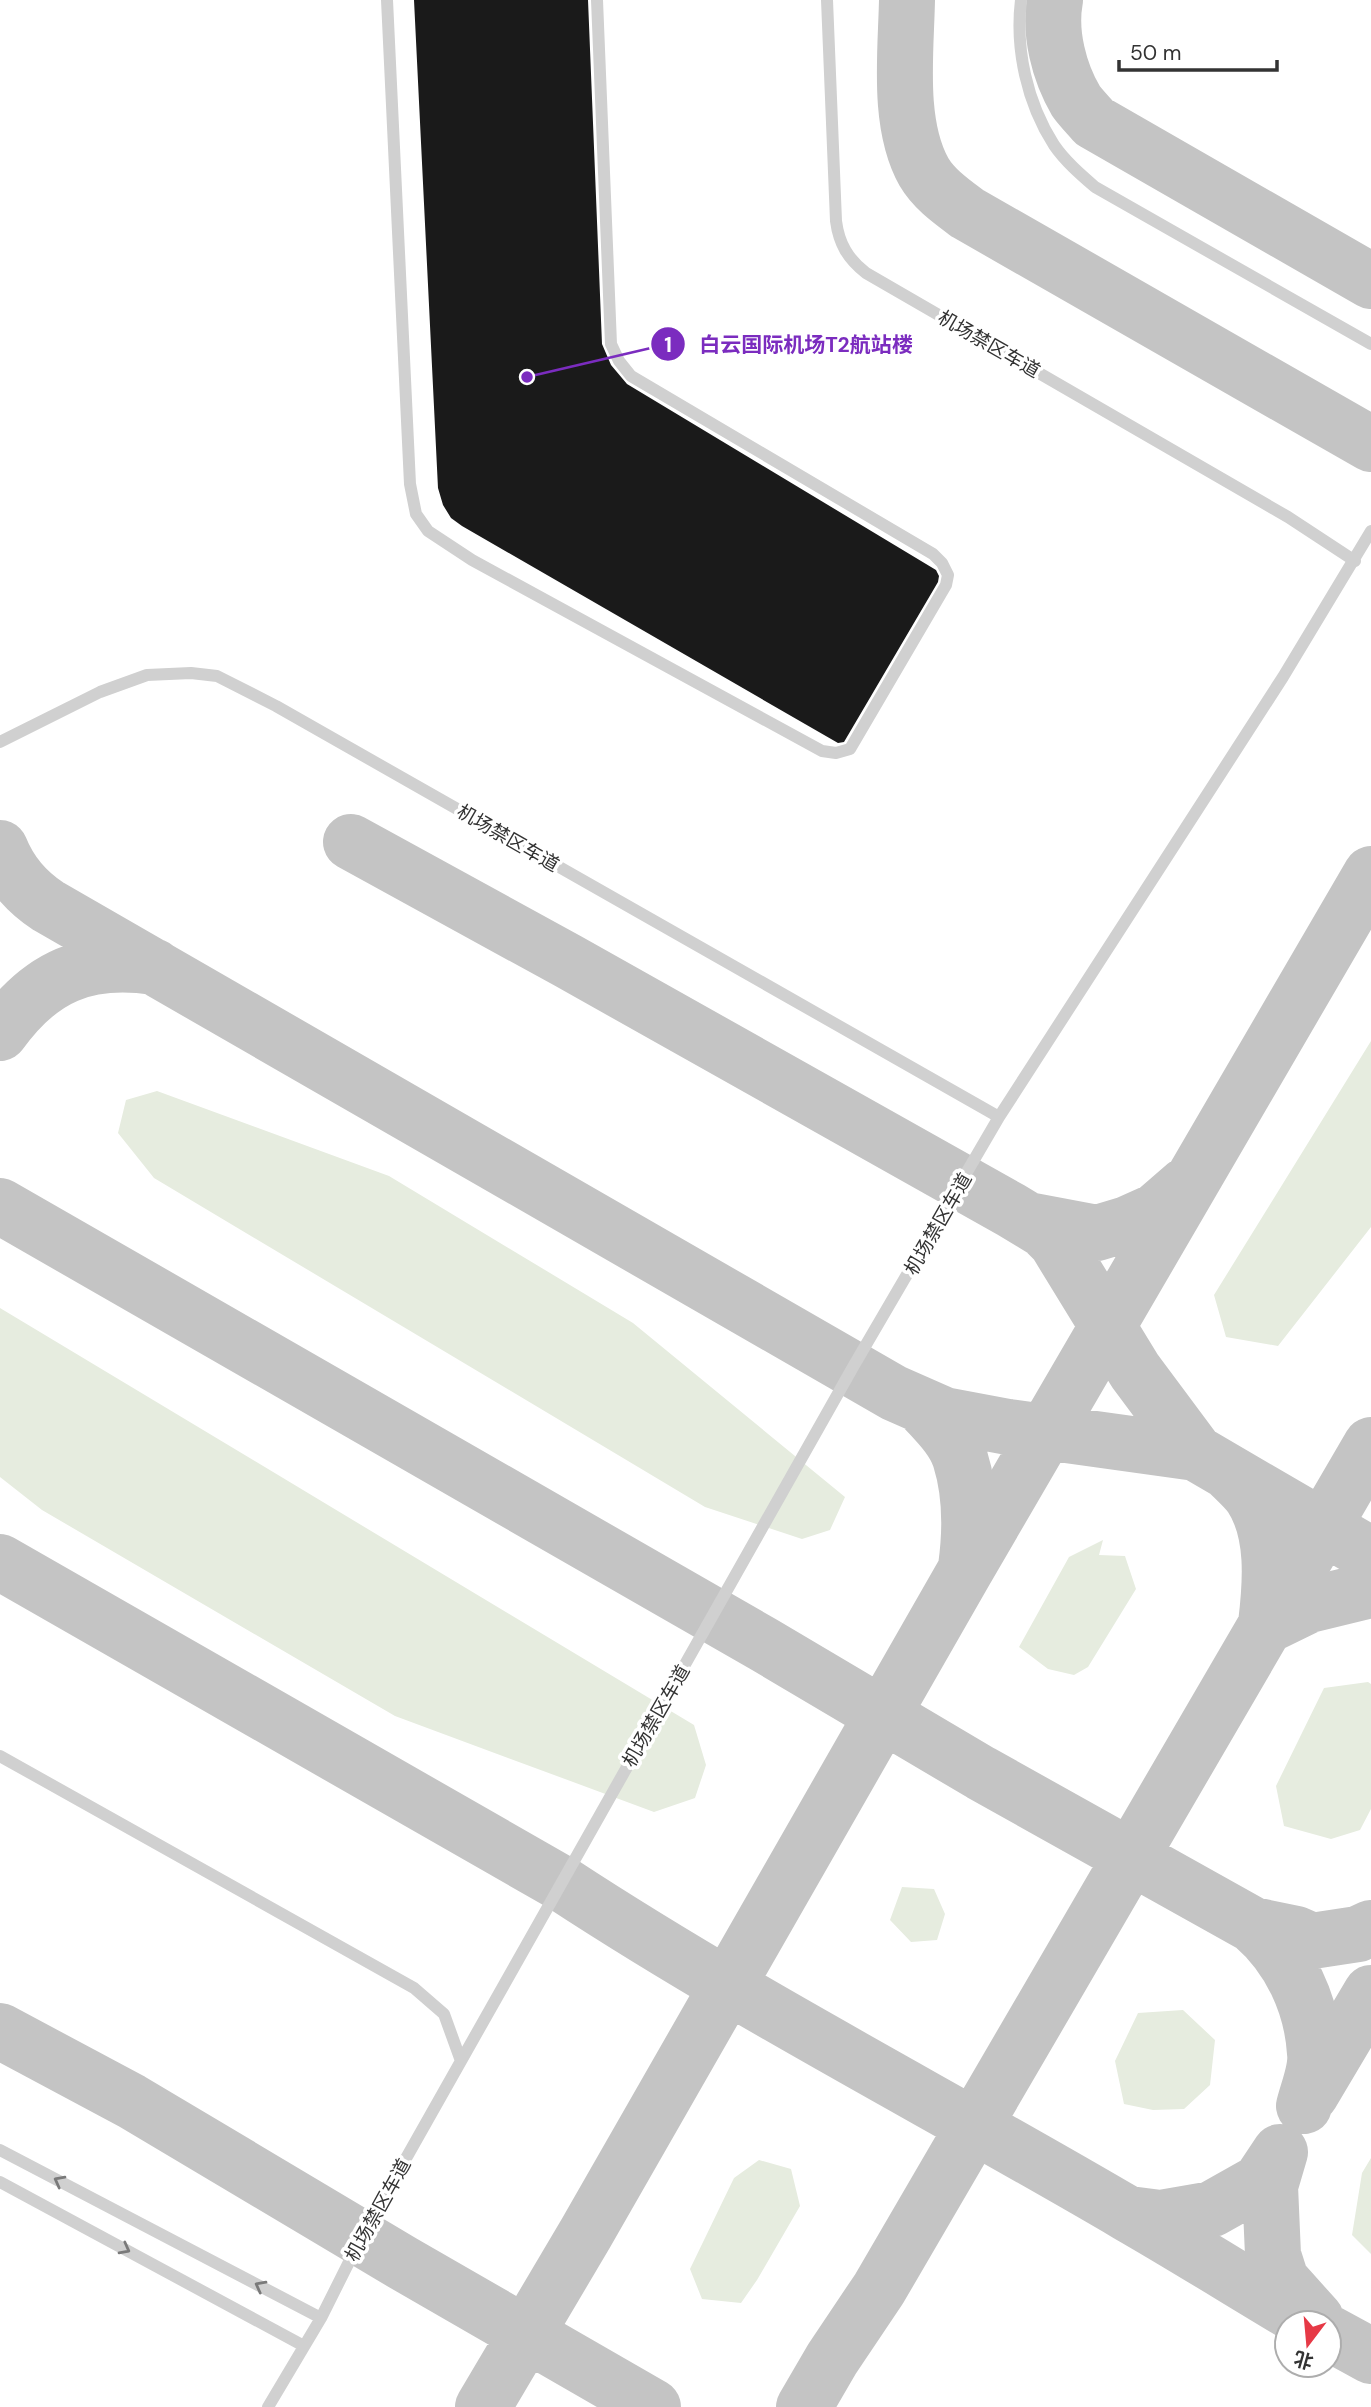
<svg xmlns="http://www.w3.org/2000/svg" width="1371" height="2407" viewBox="0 0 1371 2407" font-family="'DM Sans','Noto Sans SC',sans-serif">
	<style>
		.green { fill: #e6ecdf }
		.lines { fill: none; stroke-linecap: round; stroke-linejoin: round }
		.taxiway { stroke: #c4c4c4; stroke-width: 56 }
		.building { fill: #1a1a1a }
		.service { stroke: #d0d0d0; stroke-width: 12 }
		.oneway { stroke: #7a7a7a }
		.labels { text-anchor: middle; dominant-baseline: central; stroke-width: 7; stroke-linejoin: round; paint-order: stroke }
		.street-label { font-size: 19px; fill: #333; stroke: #fff }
		.leader { fill: none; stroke: #7b2cbf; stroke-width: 2.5 }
		.callout-dot { fill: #7b2cbf; stroke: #fff; stroke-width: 2.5 }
		.mark-label { font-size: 21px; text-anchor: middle; font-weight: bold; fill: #fff }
		.callout-label { font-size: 21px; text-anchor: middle; font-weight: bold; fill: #7b2cbf; stroke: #fff; stroke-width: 7; stroke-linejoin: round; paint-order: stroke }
	</style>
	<rect width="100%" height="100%" fill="#fff"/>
	<path class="green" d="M1371,1041V1227L1278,1346L1226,1337L1214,1295Z
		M157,1091L389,1176L633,1323L845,1497L830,1530L802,1539L705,1507L154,1178L118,1133L126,1100Z
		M0,1308L694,1725L706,1765L695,1798L654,1812L395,1716L42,1510L0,1477Z
		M1103,1540L1099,1555L1125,1556L1136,1589L1088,1667L1074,1675L1048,1669L1019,1647L1069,1557Z
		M1368,1682L1371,1684V1809L1360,1830L1331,1839L1284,1826L1276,1786L1324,1688Z
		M902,1887L934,1889L945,1914L937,1940L911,1942L890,1920Z
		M1183,2010L1215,2040L1210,2085L1184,2109L1153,2110L1124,2104L1115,2061L1138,2013Z
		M1371,2158V2254L1352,2235L1362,2173Z
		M759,2160L791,2169L800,2206L757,2280L741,2303L702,2299L690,2269L734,2178Z"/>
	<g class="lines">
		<path class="taxiway" d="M907,0C906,52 897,124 924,172C934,189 951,201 967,213L1371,444
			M1055,0C1049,33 1059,72 1076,101C1081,108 1088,115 1094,122L1371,281
			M351,842L568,961L1011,1210L1044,1230L1056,1242L1135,1371L1196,1453
			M0,848C10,873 25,891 48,906L894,1393L944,1415L1008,1427L1196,1453L1371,1555
			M0,1033C41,976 86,957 155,967
			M0,1206L763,1644L981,1773L1253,1925C1290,1957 1312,2004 1315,2053C1317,2069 1308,2090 1304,2106
			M1028,1220L1097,1233L1127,1224L1156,1211L1186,1185
			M921,1405C935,1421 953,1437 960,1458C971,1493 971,1531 966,1567
			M1228,1472C1236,1480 1245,1488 1251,1496C1275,1532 1271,1583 1266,1624
			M0,1562L561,1883C744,2003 939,2103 1128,2214C1189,2249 1249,2287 1310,2323
			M1266,1626L1309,1605L1371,1590
			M1253,1925L1296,1934L1312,1941L1358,1934L1371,1928
			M0,2031L131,2101L403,2263L653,2407
			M1311,2094L1371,1993
			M1129,2214L1160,2218L1212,2209L1260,2182L1280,2152L1270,2186L1273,2255L1281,2280L1316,2319
			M1329,2333L1371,2356
			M483,2407L586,2233L965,1571L1371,874
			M804,2407L832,2359L879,2289L1371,1445"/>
	</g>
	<path class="building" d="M414,0H588L602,344L611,365L627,384L936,570L939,576L938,582L844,742L838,743L462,526L451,518L443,505L438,488Z"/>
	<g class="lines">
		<path class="service" d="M387,0L410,484L416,514L428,531L472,560L822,751L836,753L850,749L946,585L948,575L942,563L933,554L631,376L619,361L611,344L597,0
			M827,0L836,221C839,244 848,259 866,273L1288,517L1355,561
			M1021,0C1015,49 1027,103 1054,145C1065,161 1080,174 1095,187L1371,344
			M0,742L100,692L147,675L191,673L217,676L276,706L999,1117L853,1367L361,2238L321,2318L268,2407
			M999,1117L1283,677L1371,531
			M0,1756L414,1988L444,2014L461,2061
			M0,2150L321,2318
			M0,2182L304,2346"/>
	</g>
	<defs><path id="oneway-chevron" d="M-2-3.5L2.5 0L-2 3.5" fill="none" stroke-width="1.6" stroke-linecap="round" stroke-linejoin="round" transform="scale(1.75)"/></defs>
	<g class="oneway">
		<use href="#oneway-chevron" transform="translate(59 2181) rotate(-152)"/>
		<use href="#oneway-chevron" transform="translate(125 2249) rotate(28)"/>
		<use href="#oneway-chevron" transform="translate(260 2286) rotate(-152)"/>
	</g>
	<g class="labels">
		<g class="street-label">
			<text transform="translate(989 344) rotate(30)">机场禁区车道</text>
			<text transform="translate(508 838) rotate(30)">机场禁区车道</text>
			<text transform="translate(938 1224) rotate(-60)">机场禁区车道</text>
			<text transform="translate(656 1716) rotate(-60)">机场禁区车道</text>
			<text transform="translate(378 2210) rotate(-61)">机场禁区车道</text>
		</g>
	</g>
	<path class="leader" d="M527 377L668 344"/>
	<g class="callout-dot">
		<circle cx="527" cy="377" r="7"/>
		<circle cx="668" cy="344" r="18"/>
	</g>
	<g class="mark-label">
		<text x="668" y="352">1</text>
	</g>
	<g class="callout-label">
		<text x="806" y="352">白云国际机场T2航站楼</text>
	</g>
	<g transform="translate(1308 2344) rotate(196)"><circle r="33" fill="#ffffff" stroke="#adadad" stroke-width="2"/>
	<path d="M0-5L12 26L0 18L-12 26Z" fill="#e63946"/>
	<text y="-10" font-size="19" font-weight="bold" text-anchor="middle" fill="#333333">北</text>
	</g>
	<path d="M1119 60v10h158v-10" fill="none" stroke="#333333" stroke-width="3.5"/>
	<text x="1130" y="60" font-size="21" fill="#333333" stroke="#ffffff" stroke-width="5" paint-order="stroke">50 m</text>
</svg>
